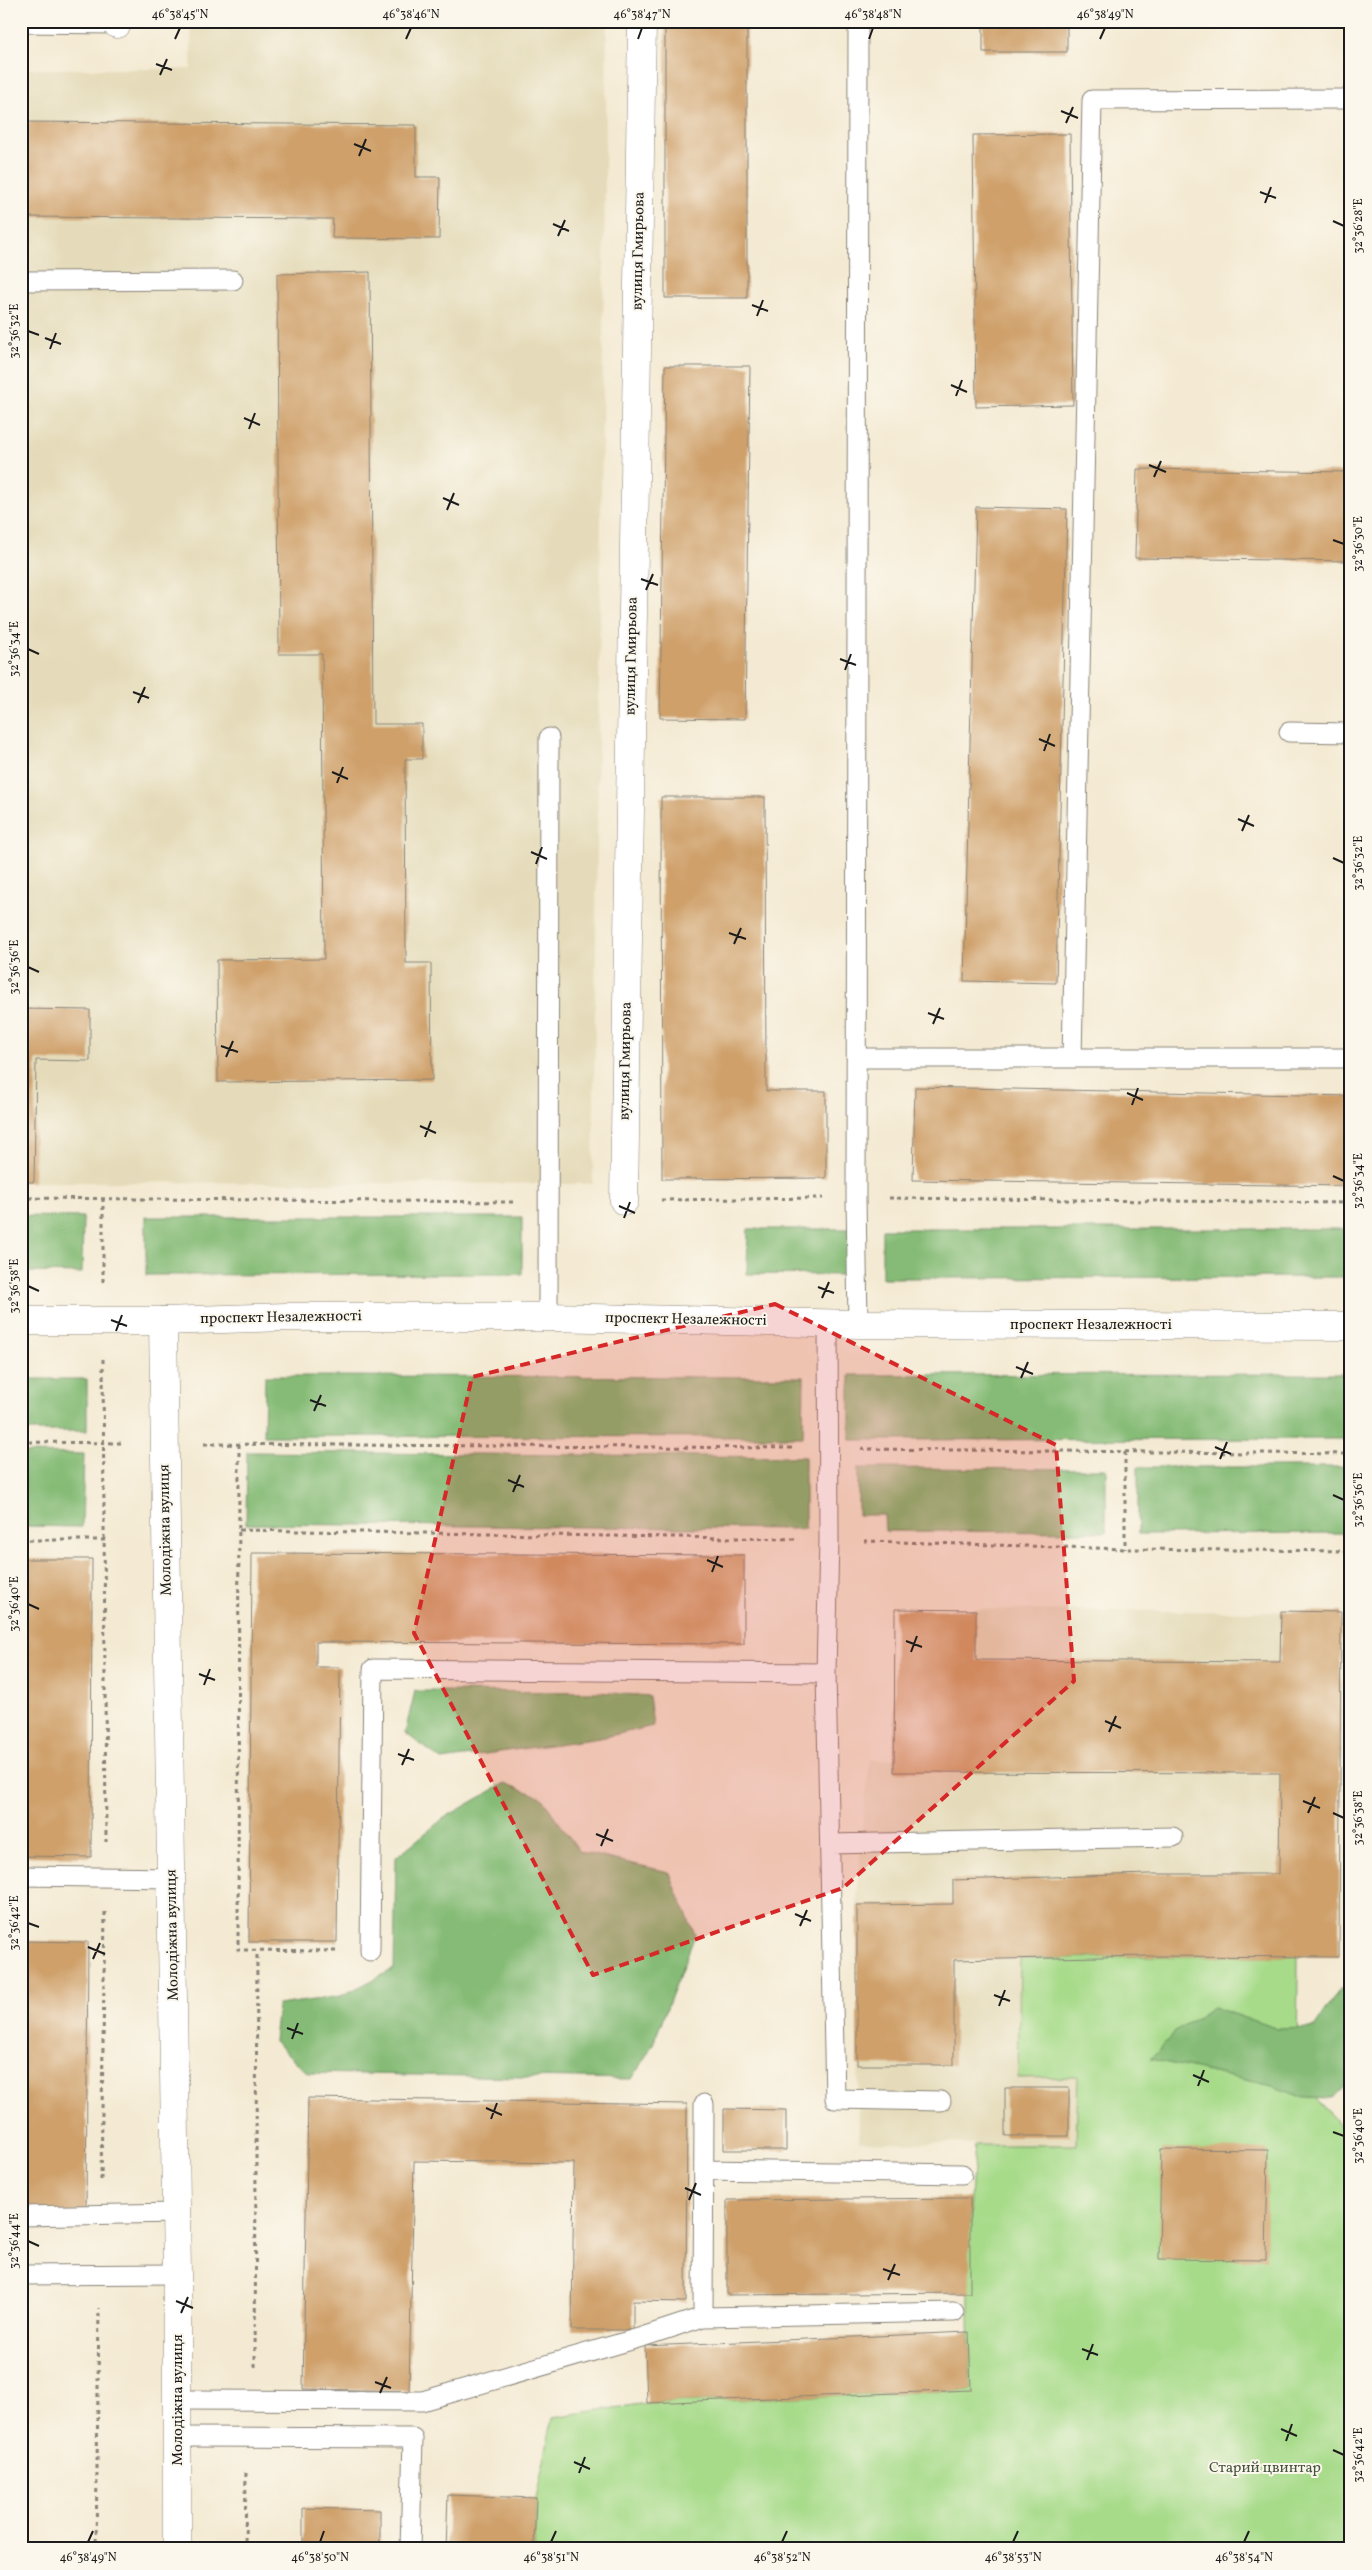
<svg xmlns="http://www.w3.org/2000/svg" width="1372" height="2570" viewBox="0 0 1372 2570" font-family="Vollkorn,serif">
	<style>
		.built { fill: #e5dbba }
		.green { fill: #a7db8a; stroke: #627c53 }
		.forest { fill: #85bb76; stroke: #506c49 }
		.building { fill: #cfa06b }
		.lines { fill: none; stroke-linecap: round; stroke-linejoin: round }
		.service-casing { stroke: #888378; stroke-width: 21 }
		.pedestrian-casing { stroke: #888378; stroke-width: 29 }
		.minor-casing { stroke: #888378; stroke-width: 29 }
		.primary-casing { stroke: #888378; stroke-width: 29 }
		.path { stroke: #888378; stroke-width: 3; stroke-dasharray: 4 4; stroke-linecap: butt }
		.service { stroke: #fff; stroke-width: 19 }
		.pedestrian { stroke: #fff; stroke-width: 28 }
		.minor { stroke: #fff; stroke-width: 28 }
		.primary { stroke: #fff; stroke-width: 28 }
		.marked { fill: #d62828; fill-opacity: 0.2; stroke: #d62828; stroke-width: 4; stroke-dasharray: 10 6; stroke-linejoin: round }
		.ticks { fill: none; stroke: #1c1c1c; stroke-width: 2 }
		.labels { text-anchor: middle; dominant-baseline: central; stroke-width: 4; stroke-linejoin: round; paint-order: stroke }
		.street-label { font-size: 15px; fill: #1c1c1c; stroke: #fbf7ec }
		.park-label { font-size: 15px; fill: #46553d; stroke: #fbf7ec }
		.neatline { fill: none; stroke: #1c1c1c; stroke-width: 2 }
		.ticks-label { font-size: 12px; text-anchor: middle; fill: #1c1c1c }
	</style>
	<rect width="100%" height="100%" fill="#fbf7ec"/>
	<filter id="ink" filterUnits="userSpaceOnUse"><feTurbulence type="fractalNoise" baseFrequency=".02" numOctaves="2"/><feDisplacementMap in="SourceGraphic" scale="10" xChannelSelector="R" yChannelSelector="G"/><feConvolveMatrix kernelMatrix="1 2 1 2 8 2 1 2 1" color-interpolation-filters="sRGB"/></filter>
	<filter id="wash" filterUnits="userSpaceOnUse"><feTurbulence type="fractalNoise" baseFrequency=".0096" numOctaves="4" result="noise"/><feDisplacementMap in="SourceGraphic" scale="20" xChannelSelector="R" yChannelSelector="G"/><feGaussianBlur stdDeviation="1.12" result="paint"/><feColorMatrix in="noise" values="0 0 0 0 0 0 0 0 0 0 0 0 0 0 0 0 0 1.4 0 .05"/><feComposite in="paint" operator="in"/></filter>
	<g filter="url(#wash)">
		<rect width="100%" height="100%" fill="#f4ead3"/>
		<path class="built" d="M191,21H607L593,1184L21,1182V69H191Z
			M895,1609L1341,1612L1339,1957L1148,1956L1021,1959L1018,2078L1078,2077L1076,2145L859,2142L857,1905L862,1828L870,1760L894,1759Z"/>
		<path class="green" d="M1148,1956H1298L1297,2075L1351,2139V2549H534L536,2498L553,2417L647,2403L971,2390C968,2309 967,2226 975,2145H1076L1078,2077L1018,2078L1020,1959Z"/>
		<path class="forest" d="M21,1216L83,1217L82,1273L21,1272Z
			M146,1217H522V1274L146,1275Z
			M748,1229H849V1275L747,1274Z
			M882,1229H1351V1277L882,1278Z
			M1351,1374V1439L850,1440V1375Z
			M265,1376L804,1377L803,1437L264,1436Z
			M21,1379H87V1431H21Z
			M247,1452L805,1457V1529L246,1524Z
			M21,1453L84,1454L82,1527L21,1526Z
			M1138,1467H1351V1533L1138,1534Z
			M858,1468L1106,1469V1532L885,1531L884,1515H858Z
			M415,1691L598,1692L649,1696L653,1726L600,1738L442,1760L405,1733Z
			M505,1783L541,1797L580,1852L669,1872L695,1935L653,2044L632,2079L308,2073L274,2041L278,2005L341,1996L394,1969L396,1857L444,1818Z
			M1351,1987V2079L1331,2099L1303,2098L1272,2086L1150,2059L1175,2032L1213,2007L1278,2029L1314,2028L1340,1989Z"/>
		<g id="blocks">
			<path class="building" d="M665,21H747V298H665Z
				M983,21H1067V52H983Z
				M21,122L416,125V177H440L439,239L332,238L333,219L21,217Z
				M1070,134L1073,405L976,407L973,135Z
				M370,272L373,724H422V759H405L406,963H431L432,1080L218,1082L217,960L324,959L322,654H279L277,274Z
				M665,366H750L745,719L660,718Z
				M1137,469L1351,472V561L1135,558Z
				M976,507L1067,509L1056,983L964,981Z
				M661,797H765L766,1091H826V1178L662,1179Z
				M21,1009L90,1010V1061L36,1060L34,1182H21Z
				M915,1087L1351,1096V1186L913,1180Z
				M252,1553L744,1555V1644L316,1642V1667H340L337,1942H249Z
				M21,1559H92L91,1857L21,1856Z
				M895,1609L976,1610V1660L1280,1662L1281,1611L1341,1612L1339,1957L1148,1956L954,1960V2065H857V1905L953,1904V1880L1149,1874H1279L1280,1773L894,1772Z
				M21,1941L88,1942L86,2213H21Z
				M1005,2088H1069V2136H1005Z
				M308,2098L687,2104L686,2302L633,2301V2330H572L574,2163L414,2161L409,2391L303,2389Z
				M724,2109L786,2110V2150H724Z
				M1161,2149L1268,2150L1266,2260L1159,2259Z
				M970,2198V2293L727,2295V2200Z
				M969,2332L971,2390L647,2403L645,2346Z
				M448,2495L536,2498L534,2549H446Z
				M303,2508L380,2510V2549H303Z"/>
		</g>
	</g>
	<g filter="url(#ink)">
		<use href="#blocks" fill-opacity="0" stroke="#888378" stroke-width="1"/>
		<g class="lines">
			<g class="service-casing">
				<path id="service" d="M21,23L117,24
					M21,281L233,280
					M1289,732L1351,733
					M856,1058H1351
					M1072,1058L1092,100L1351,99
					M548,1317L549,738
					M828,1323L829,1540L826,1673L835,2099L941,2101
					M858,1324L856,1197L858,21
					M830,1844L1173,1837
					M21,1876L173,1878
					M370,1951L373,1669L826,1673
					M704,2170L962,2174
					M21,2216L176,2213
					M21,2275L177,2274
					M703,2317L704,2104
					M177,2400L422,2401L642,2337L703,2317L954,2312
					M178,2437L413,2438L410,2549"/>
			</g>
			<g class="pedestrian-casing">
				<path id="pedestrian" d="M624,1201L642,21"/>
			</g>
			<g class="minor-casing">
				<path id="minor" d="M117,24V21
					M163,1321L177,2274V2549"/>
			</g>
			<g class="primary-casing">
				<path id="primary" d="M21,1321H163L286,1317H548L858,1324L1351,1326"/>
			</g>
			<path class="path" d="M21,1198L515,1202
				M103,1198V1282
				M889,1198L1351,1203
				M661,1200L823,1198
				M103,1359L106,1842
				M21,1442L125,1443
				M204,1444L795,1448
				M239,1444L238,1950L337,1951
				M861,1449L1351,1454
				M1125,1452V1549
				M239,1530L795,1539
				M21,1540H105
				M864,1541L1125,1549L1351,1551
				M101,2180L105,1911
				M255,2367L257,1951
				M96,2549L99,2308
				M245,2549L246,2472"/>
			<use href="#service" class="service"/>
			<use href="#pedestrian" class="pedestrian"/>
			<use href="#minor" class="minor"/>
			<use href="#primary" class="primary"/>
		</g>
	</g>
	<path class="marked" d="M775,1304L1056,1445L1074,1681L843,1888L593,1975L414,1633L472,1377Z"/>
	<path class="ticks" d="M175,39L180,28M406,39L411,28M638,39L642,28M869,39L873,28M1100,39L1105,28M156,64L172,70M160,75L167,59M1061,111L1078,118M1066,123L1073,107M354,144L371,151M359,156L366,139M1260,192L1276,198M1265,203L1271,187M1333,221L1344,226M553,224L569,231M558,236L565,220M752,305L768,311M757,316L763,300M28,331L39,335M45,338L61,344M50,349L56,333M951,385L967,392M956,396L962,380M244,418L260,425M249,429L255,413M1149,465L1166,472M1154,477L1161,461M443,498L459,505M447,510L454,493M1333,540L1344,544M641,579L658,585M646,590L653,574M28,649L39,654M840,659L856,665M845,670L851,654M133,692L149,698M138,703L145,687M1039,739L1055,746M1044,751L1050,734M332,772L348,779M337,783L343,767M1238,819L1254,826M1242,831L1249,815M531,852L547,859M1333,858L1344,863M536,864L542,847M729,933L746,939M734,944L741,928M28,967L39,972M928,1013L944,1019M933,1024L940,1008M221,1046L238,1052M226,1057L233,1041M1127,1093L1143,1100M1132,1105L1138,1088M420,1126L436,1133M425,1137L431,1121M1333,1176L1344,1181M619,1206L635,1213M624,1218L630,1202M28,1286L39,1291M818,1287L834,1293M822,1298L829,1282M111,1320L127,1326M116,1331L122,1315M1016,1367L1033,1374M1021,1378L1028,1362M310,1400L326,1406M314,1411L321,1395M1215,1447L1231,1454M1220,1459L1227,1442M508,1480L524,1487M513,1492L520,1475M1333,1495L1344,1500M707,1560L723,1567M712,1572L718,1556M28,1604L39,1609M906,1641L922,1647M911,1652L917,1636M199,1674L215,1680M204,1685L210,1669M1105,1721L1121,1728M1109,1732L1116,1716M398,1754L414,1760M402,1765L409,1749M1303,1801L1320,1808M1308,1813L1315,1797M1333,1813L1344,1818M596,1834L613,1841M601,1846L608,1829M795,1914L811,1921M28,1923L39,1927M800,1926L807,1910M88,1947L105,1954M93,1959L100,1943M994,1995L1010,2001M999,2006L1005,1990M287,2028L303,2034M292,2039L298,2023M1193,2075L1209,2082M1198,2086L1204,2070M486,2108L502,2115M491,2119L497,2103M1333,2132L1344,2136M685,2188L701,2195M689,2200L696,2183M28,2241L39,2246M883,2269L900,2275M888,2280L895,2264M176,2301L193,2308M181,2313L188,2297M1082,2349L1098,2355M1087,2360L1093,2344M375,2382L391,2388M380,2393L387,2377M1281,2429L1297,2436M1286,2441L1292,2424M1333,2450L1344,2455M574,2462L590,2469M579,2473L585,2457M88,2542L93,2531M320,2542L324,2531M551,2542L556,2531M782,2542L787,2531M1013,2542L1018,2531M1244,2542L1249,2531"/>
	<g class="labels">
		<g class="street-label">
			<text transform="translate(639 251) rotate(-89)">вулиця Гмирьова</text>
			<text transform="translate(632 656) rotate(-89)">вулиця Гмирьова</text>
			<text transform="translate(626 1061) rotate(-89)">вулиця Гмирьова</text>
			<text transform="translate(281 1318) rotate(-1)">проспект Незалежності</text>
			<text transform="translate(686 1320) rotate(1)">проспект Незалежності</text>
			<text x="1091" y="1325">проспект Незалежності</text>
			<text transform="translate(166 1530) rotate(-91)">Молодіжна вулиця</text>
			<text transform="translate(173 1935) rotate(-91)">Молодіжна вулиця</text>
			<text transform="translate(178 2400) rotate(-90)">Молодіжна вулиця</text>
		</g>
		<g class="park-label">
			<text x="1265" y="2468">Старий цвинтар</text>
		</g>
	</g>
	<rect width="1372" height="2570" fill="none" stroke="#fbf7ec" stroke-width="55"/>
	<rect x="28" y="28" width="1316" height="2514" class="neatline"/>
	<g class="ticks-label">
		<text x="180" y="18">46°38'45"N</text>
		<text x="411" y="18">46°38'46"N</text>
		<text x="642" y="18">46°38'47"N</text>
		<text x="873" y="18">46°38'48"N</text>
		<text x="1105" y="18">46°38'49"N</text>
		<text transform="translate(1358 226) rotate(-90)" y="4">32°36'28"E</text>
		<text transform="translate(14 331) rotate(-90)" y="4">32°36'32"E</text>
		<text transform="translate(1358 544) rotate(-90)" y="4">32°36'30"E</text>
		<text transform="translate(14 649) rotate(-90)" y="4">32°36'34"E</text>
		<text transform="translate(1358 863) rotate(-90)" y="4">32°36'32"E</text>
		<text transform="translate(14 967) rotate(-90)" y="4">32°36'36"E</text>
		<text transform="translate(1358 1181) rotate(-90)" y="4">32°36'34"E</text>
		<text transform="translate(14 1286) rotate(-90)" y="4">32°36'38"E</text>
		<text transform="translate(1358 1500) rotate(-90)" y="4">32°36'36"E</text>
		<text transform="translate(14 1604) rotate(-90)" y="4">32°36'40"E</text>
		<text transform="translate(1358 1818) rotate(-90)" y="4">32°36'38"E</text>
		<text transform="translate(14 1923) rotate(-90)" y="4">32°36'42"E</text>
		<text transform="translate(1358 2136) rotate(-90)" y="4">32°36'40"E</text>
		<text transform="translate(14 2241) rotate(-90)" y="4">32°36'44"E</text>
		<text transform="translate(1358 2455) rotate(-90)" y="4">32°36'42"E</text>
		<text x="88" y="2561">46°38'49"N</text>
		<text x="320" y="2561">46°38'50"N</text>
		<text x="551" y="2561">46°38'51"N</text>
		<text x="782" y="2561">46°38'52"N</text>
		<text x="1013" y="2561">46°38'53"N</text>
		<text x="1244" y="2561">46°38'54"N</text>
	</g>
</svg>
